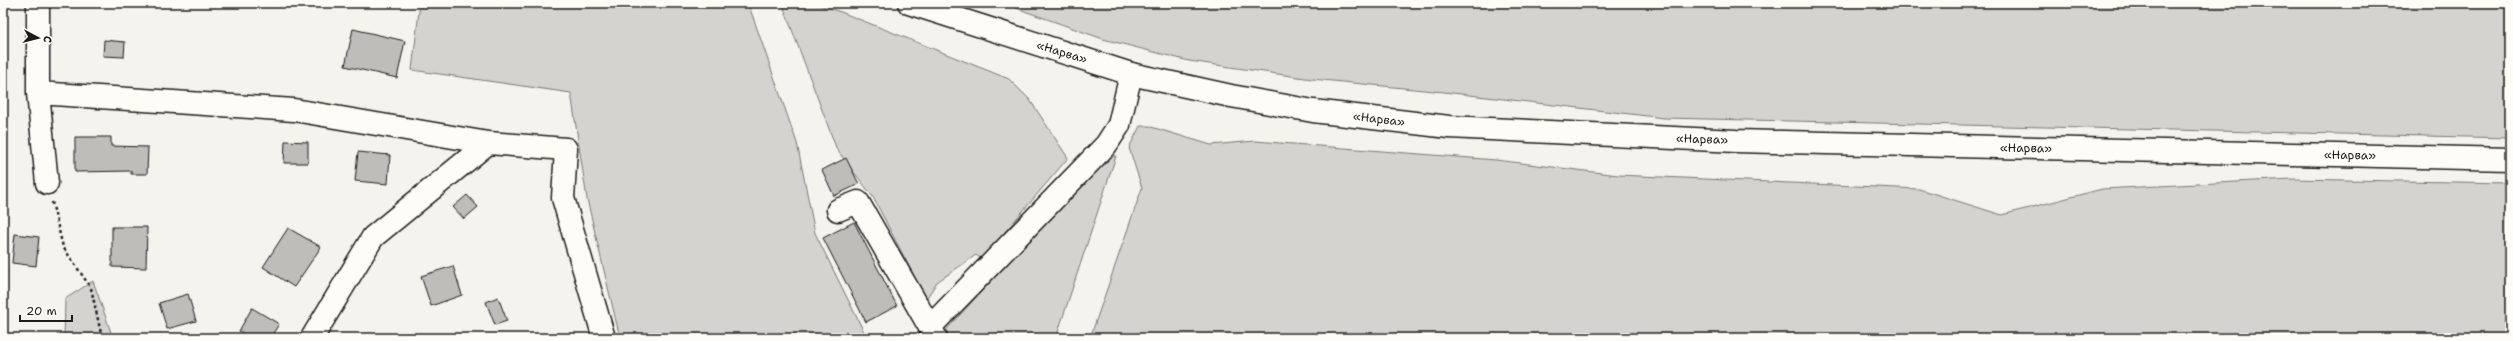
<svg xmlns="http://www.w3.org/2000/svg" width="2513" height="341" viewBox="0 0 2513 341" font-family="'Shantell Sans',sans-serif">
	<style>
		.green { fill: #d4d3cf; stroke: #787876 }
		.building { fill: #bebdba; stroke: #1c1c1c }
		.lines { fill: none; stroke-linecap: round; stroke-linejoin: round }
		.minor-casing { stroke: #1c1c1c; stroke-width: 25 }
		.highway-casing { stroke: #1c1c1c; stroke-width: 25 }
		.path { stroke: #1c1c1c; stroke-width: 2.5; stroke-dasharray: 3 3; stroke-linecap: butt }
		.minor { stroke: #fdfcf7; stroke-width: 22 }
		.highway { stroke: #fdfcf7; stroke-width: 22 }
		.labels { text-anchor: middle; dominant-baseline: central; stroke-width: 3; stroke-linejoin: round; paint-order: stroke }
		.street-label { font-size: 12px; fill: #1c1c1c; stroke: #fdfcf7 }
	</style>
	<rect width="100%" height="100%" fill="#f4f3ee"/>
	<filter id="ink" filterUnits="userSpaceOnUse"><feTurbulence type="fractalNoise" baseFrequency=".025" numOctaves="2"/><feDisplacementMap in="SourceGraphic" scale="8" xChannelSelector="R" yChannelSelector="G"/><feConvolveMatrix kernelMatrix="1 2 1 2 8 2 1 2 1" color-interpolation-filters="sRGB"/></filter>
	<g filter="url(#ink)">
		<path class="green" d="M420,3H748L797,143L815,233L867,338H620L587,199L571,93L412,70Z
			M782,3H813L841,12L1009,79L1030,100L1068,158L982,259L976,255L937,282L926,299L873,197L837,150Z
			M1002,3H2510V138L1664,118L1444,92L1312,79L1189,61L1103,39Z
			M1140,126H1148L1211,145L1255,141L1496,160L1618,175L1919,189L2002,215L2102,189L2292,179L2510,183V338H1090L1142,188L1129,148Z
			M1116,156L1056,338H949L946,330L1103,160Z
			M93,281L113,338H64L65,299Z"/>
		<path class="building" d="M353,29L405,41L397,78L345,66Z
			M104,40L125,42L124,57L103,56Z
			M75,137H111V146L148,147L147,174H131V171L75,172Z
			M285,141L308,142V163H284Z
			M358,152L390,155L388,184L355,181Z
			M846,158L859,184L834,196L822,170Z
			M467,195L478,207L464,219L453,207Z
			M854,222L897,306L866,322L823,238Z
			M112,227H147L146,268L112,267Z
			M288,228L321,247L294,287L263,267Z
			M15,234L39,237L36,266L12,263Z
			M453,266L462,295L431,306L421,276Z
			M188,294L196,321L167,329L159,303Z
			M498,297L507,321L495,325L486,302Z
			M252,308L279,324L270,338H251L239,331Z"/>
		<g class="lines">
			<g class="minor-casing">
				<path id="minor" d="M38,93V3
					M488,143L566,149L563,198L604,338
					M47,183L38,93L294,110L488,143L373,237L312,338
					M838,210L858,202L936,338
					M931,326L1106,145L1119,125L1131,74"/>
			</g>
			<g class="highway-casing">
				<path id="highway" d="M909,3L1131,74L1231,96L1313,111L1449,127L1736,141L2510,159"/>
			</g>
			<path class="path" d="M52,202L63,247L91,288L102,338"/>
			<use href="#minor" class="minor"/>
			<use href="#highway" class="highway"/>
		</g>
	</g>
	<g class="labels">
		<g class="street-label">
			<text transform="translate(1062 52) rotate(17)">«Нарва»</text>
			<text transform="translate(1379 119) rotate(7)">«Нарва»</text>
			<text transform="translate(1702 139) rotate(2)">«Нарва»</text>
			<text transform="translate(2026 148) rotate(1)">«Нарва»</text>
			<text transform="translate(2350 155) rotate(1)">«Нарва»</text>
		</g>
	</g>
	<rect width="2513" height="341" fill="none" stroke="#fdfcf7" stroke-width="16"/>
	<rect x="8" y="8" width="2497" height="325" fill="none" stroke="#1c1c1c" stroke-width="1.5" filter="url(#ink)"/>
	<g transform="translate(38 38) rotate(97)" stroke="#fdfcf7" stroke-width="3" paint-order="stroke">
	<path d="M0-3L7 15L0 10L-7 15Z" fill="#1c1c1c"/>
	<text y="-6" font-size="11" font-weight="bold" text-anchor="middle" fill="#1c1c1c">С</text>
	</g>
	<path d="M20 315v6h52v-6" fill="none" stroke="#1c1c1c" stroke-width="2"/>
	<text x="26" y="315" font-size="12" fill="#1c1c1c" stroke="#fdfcf7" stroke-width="3" paint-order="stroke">20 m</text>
</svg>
